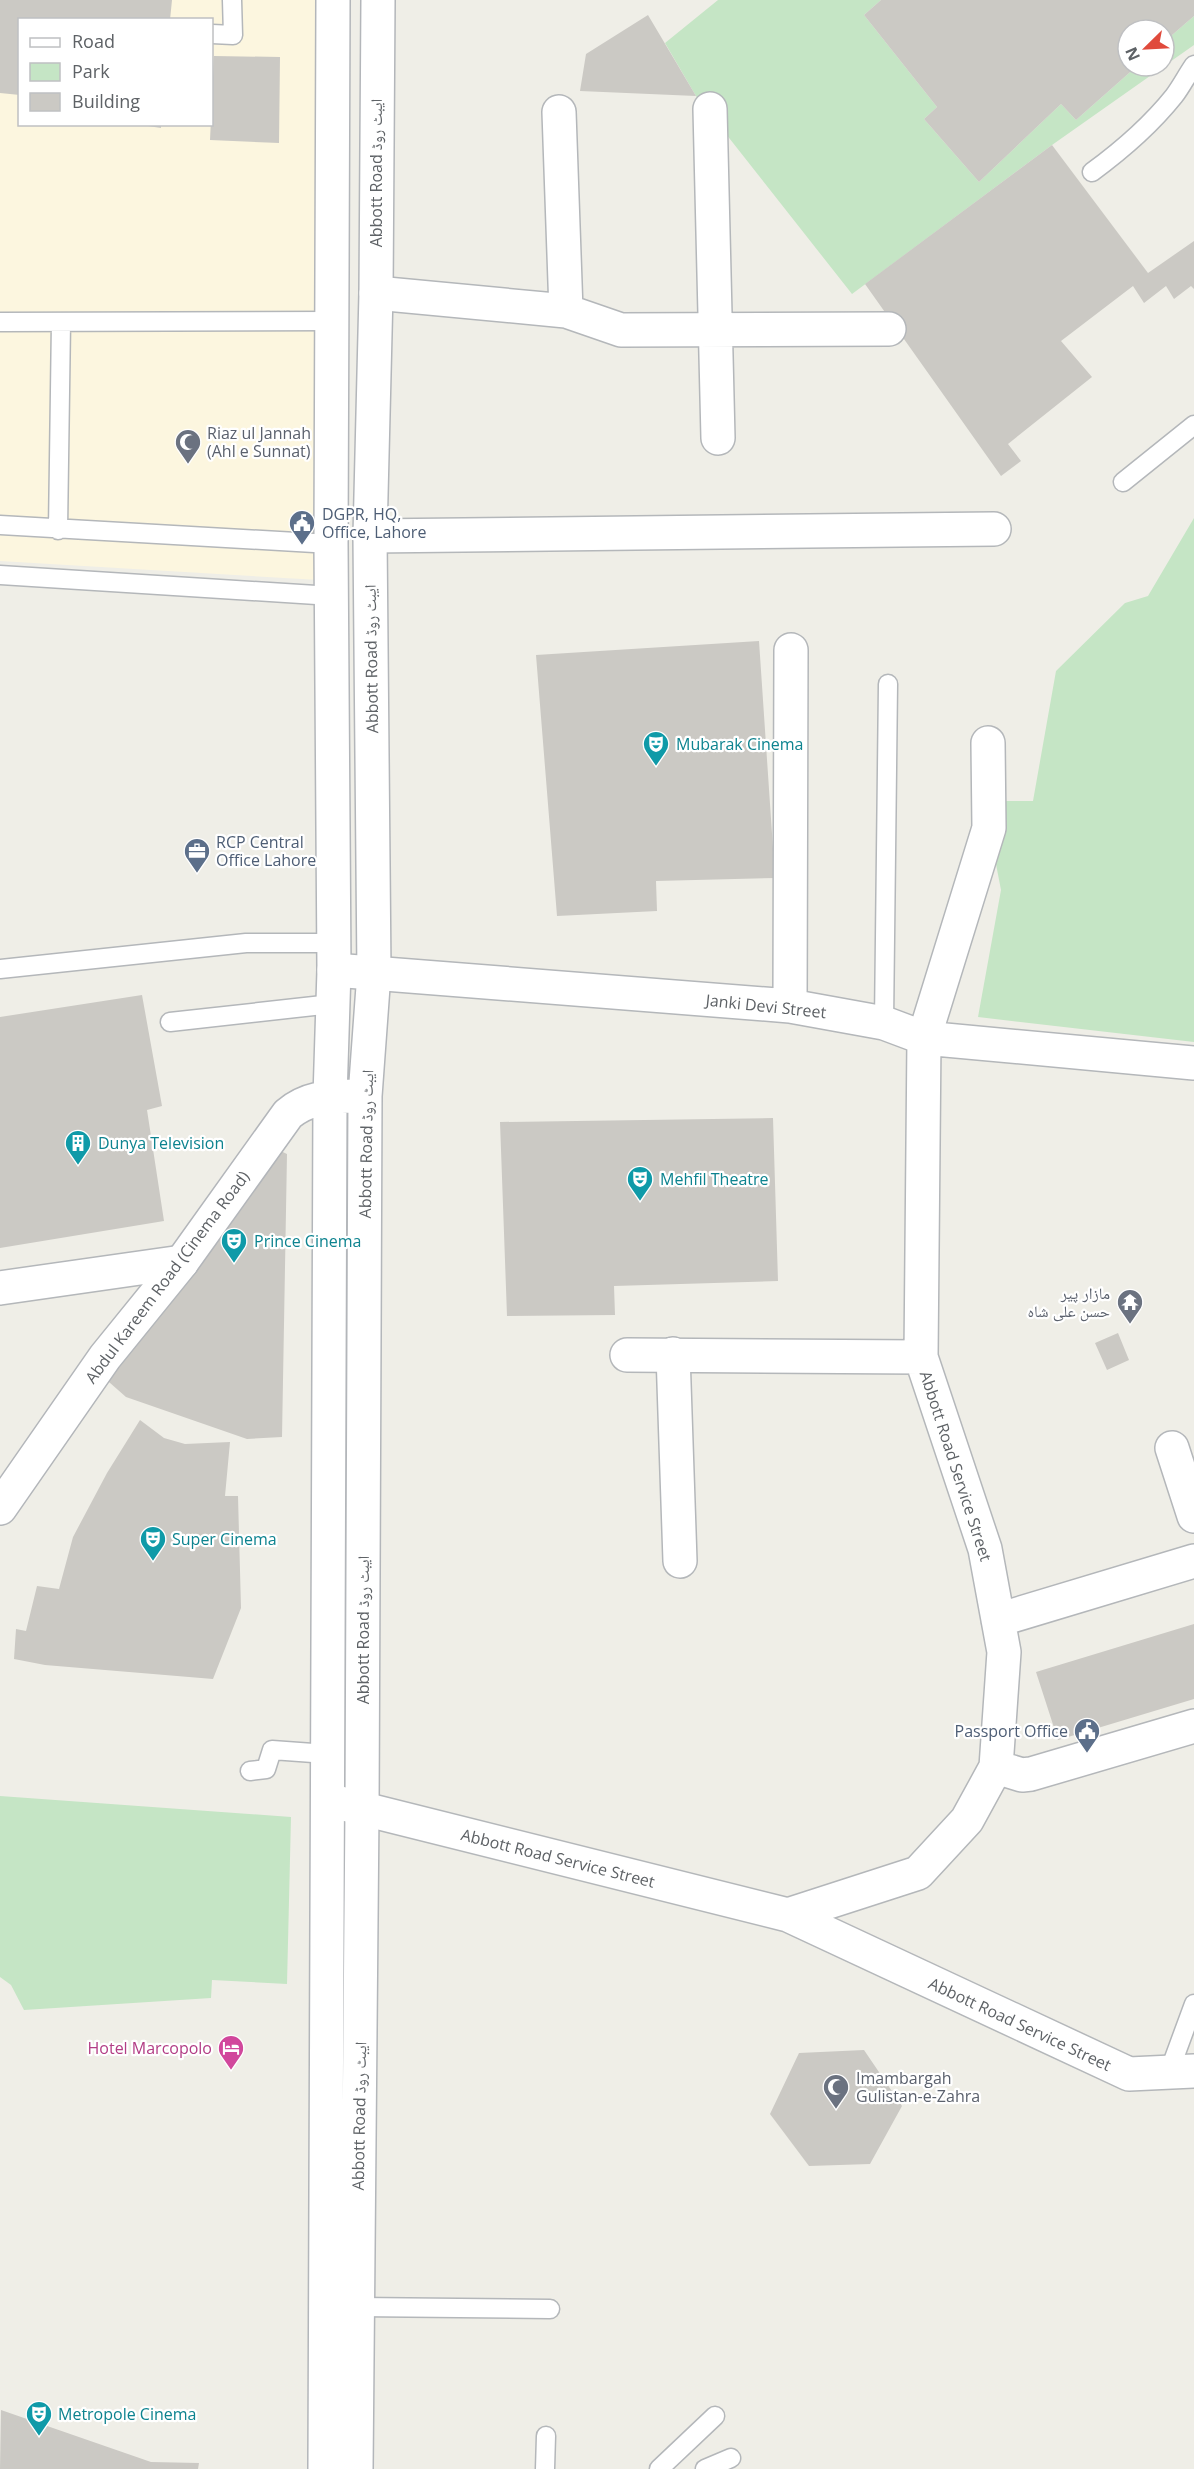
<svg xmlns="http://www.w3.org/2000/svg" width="1194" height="2469" viewBox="0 0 1194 2469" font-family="'Open Sans','Noto Naskh Arabic',sans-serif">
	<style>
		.commercial { fill: #fcf6df; fill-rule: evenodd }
		.green { fill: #c5e5c5 }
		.building { fill: #cbc9c4 }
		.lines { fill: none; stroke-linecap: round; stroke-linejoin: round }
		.lane-casing { stroke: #b4b7ba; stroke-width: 21 }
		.street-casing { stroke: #b4b7ba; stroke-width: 36 }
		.secondary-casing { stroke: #b3b6ba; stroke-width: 36 }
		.lane { stroke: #fff; stroke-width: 18 }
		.street { stroke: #fff; stroke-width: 33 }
		.secondary { stroke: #fff; stroke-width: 33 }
		.labels { text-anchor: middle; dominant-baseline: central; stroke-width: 4.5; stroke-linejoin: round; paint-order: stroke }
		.street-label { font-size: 16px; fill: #5e6266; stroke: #fff }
		.worship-label { font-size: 16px; fill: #5b616d; stroke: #fff; text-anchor: start }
		.service-label { font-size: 16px; fill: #4e5e75; stroke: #fff; text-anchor: start }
		.culture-label { font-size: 16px; fill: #0d838f; stroke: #fff; text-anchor: start }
		.hotel-label { font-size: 16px; fill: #b23c85; stroke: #fff; text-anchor: end }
	</style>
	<rect width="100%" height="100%" fill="#efeee7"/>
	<path class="commercial" d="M0,0H328L319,580L0,561ZM20,20H212V124H20Z"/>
	<path class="green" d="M718,0H881L864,15L937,107L924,119L979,182L1061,104L1076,120L1137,66H1164V42L1194,16V45L1052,145L852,294L696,96L665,43Z
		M1194,518V1042L978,1017L1001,890L989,828L988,801H1033L1056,671L1125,603L1148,596Z
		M0,1796L291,1817L287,1984L212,1980L211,1998L24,2010L11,1985L0,1977Z"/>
	<path class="building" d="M0,0H172L170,20H20V95L0,93Z
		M881,0H1194V16L1164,42V30H1128V66H1137L1076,120L1061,104L979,182L924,119L937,107L864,15Z
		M648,15L696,96L580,91L586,54Z
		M214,56L280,57L279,143L210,140Z
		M135,124H161V128Z
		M1052,145L1148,273L1194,241V289L1191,286L1174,299L1166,286L1144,303L1133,286L1061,341L1092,377L1008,444L1021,461L1001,476L865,284Z
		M759,641L775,878L656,881L657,911L557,916L536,655Z
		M142,995L162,1106L147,1110L164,1221L0,1248V1017Z
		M773,1118L778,1281L614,1286L615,1315L507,1316L500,1122Z
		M272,1147L287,1154L282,1437L247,1439L126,1397L101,1375Z
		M1118,1333L1129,1360L1107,1370L1095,1343Z
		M140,1420L164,1438L185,1444L230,1442L225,1496H238L241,1608L213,1679L45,1665L14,1659L16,1629L26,1631L37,1586L59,1589L73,1537L107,1473Z
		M1194,1624V1699L1058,1740L1036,1672Z
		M864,2050L902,2106L870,2164L809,2166L770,2114L799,2053Z
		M1,2410L151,2462L199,2463L198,2469H0Z"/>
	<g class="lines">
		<g class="lane-casing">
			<path id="lane" d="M212,34L233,35L232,0
				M1092,172C1122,150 1150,126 1174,96C1181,87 1187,75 1194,65
				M0,322L332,321
				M1123,482L1194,425
				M0,525L331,544
				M58,530L61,322
				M0,575L332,596
				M0,969L246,943H333
				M170,1022L332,1004
				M884,1023L888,684
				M250,1771L266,1769L272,1750L327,1754
				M1169,2072L1194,2004
				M357,2307L550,2309
				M545,2469L546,2436
				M659,2469L715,2416
				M705,2469L731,2458"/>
		</g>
		<g class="street-casing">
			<path id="street" d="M710,109L718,438
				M559,112L566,311
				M376,293L566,311L621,330L889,329
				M370,536L994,529
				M334,970L790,1006L884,1023L924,1038L1194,1063
				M790,1006L791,650
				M0,1288L182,1262
				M673,1354L680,1561
				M627,1355L921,1357
				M1172,1448L1194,1516
				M998,1620L1194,1561
				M996,1767L1022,1775L1031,1774L1194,1726
				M336,1802L788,1915L1129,2074L1194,2071
				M788,1915L918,1873L967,1820L996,1767L1004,1652L985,1549L921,1357L924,1038L989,828L988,743"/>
		</g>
		<g class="secondary-casing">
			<path id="secondary" d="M0,1508L105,1357L182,1262L288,1114C307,1098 327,1097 351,1096
				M325,2469L330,1097L334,970L331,544L333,0
				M356,2469L362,1810L365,1096L374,973L370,536L376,293L378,0"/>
		</g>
		<use href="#lane" class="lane"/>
		<use href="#street" class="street"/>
		<use href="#secondary" class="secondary"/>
	</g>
	<defs>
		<g id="mosque-pin" transform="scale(1.35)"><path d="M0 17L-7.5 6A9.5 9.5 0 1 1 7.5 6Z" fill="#6b7280" stroke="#fff"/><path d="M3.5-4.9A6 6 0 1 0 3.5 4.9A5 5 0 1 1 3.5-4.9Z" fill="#fff"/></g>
		<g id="civic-pin" transform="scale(1.35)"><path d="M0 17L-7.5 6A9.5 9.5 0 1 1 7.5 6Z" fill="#5c6f8a" stroke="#fff"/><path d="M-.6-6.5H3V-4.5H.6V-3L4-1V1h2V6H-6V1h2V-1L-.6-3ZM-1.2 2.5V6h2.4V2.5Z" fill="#fff"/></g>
		<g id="theatre-pin" transform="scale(1.35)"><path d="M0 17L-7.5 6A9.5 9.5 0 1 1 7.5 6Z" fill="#0f9aa8" stroke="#fff"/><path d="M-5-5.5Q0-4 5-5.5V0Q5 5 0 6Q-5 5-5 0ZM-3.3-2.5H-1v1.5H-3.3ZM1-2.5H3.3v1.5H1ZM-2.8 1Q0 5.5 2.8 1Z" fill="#fff"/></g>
		<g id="office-pin" transform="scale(1.35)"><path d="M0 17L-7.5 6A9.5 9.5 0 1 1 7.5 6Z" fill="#5c6f8a" stroke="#fff"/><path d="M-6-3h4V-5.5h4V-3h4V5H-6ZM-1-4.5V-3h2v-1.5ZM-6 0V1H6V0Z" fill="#fff"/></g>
		<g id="building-pin" transform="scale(1.35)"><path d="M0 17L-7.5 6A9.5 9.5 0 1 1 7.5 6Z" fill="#0f9aa8" stroke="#fff"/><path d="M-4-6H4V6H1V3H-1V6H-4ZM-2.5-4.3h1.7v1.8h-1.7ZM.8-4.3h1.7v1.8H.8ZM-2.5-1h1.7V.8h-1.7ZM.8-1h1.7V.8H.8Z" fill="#fff"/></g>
		<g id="temple-pin" transform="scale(1.35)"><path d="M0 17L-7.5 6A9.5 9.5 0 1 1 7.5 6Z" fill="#6b7280" stroke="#fff"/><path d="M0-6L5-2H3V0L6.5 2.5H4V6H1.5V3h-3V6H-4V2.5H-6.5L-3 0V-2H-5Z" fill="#fff"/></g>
		<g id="hotel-pin" transform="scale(1.35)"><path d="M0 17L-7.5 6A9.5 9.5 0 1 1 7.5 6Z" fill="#d1479c" stroke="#fff"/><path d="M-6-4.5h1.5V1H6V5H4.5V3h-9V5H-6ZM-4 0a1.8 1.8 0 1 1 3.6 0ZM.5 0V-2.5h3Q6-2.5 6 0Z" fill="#fff"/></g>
	</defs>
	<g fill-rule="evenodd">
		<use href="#mosque-pin" x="188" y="442"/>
		<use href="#civic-pin" x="302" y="523"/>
		<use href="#theatre-pin" x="656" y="744"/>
		<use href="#office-pin" x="197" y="851"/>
		<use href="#building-pin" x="78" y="1143"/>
		<use href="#theatre-pin" x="640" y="1179"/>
		<use href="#theatre-pin" x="234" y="1241"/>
		<use href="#temple-pin" x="1130" y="1302"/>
		<use href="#theatre-pin" x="153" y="1539"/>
		<use href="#civic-pin" x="1087" y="1731"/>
		<use href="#hotel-pin" x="231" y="2048"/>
		<use href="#mosque-pin" x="836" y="2087"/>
		<use href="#theatre-pin" x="39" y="2414"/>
	</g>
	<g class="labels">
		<g class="street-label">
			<text transform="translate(376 173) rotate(-90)">Abbott Road ایبٹ روڈ</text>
			<text transform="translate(371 659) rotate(-91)">Abbott Road ایبٹ روڈ</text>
			<text transform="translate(766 1006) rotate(6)">Janki Devi Street</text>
			<text transform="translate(366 1144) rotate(-89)">Abbott Road ایبٹ روڈ</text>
			<text transform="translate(167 1277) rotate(-53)">Abdul Kareem Road (Cinema Road)</text>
			<text transform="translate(956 1466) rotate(72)">Abbott Road Service Street</text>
			<text transform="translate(363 1630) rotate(-90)">Abbott Road ایبٹ روڈ</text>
			<text transform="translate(558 1858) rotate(14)">Abbott Road Service Street</text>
			<text transform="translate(1020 2024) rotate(25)">Abbott Road Service Street</text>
			<text transform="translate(359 2116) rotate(-89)">Abbott Road ایبٹ روڈ</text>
		</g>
		<g class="worship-label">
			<text x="207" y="433">Riaz ul Jannah<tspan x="207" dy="18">(Ahl e Sunnat)</tspan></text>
			<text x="1110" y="1293" text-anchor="end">مازار پیر<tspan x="1110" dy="18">حسن علی شاہ</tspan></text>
			<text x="856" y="2078">Imambargah<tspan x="856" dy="18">Gulistan-e-Zahra</tspan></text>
		</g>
		<g class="service-label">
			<text x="322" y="514">DGPR, HQ,<tspan x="322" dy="18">Office, Lahore</tspan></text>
			<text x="216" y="842">RCP Central<tspan x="216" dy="18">Office Lahore</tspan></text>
			<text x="1068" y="1731" text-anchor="end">Passport Office</text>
		</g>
		<g class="culture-label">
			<text x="676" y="744">Mubarak Cinema</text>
			<text x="98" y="1143">Dunya Television</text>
			<text x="660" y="1179">Mehfil Theatre</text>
			<text x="254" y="1241">Prince Cinema</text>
			<text x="172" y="1539">Super Cinema</text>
			<text x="58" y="2414">Metropole Cinema</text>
		</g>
		<g class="hotel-label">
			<text x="212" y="2048">Hotel Marcopolo</text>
		</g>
	</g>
	<rect x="18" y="18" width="195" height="108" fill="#ffffff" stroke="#bfc0c2" stroke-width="1.5"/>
	<rect x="30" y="38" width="30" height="9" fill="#ffffff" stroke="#bfc0c2" stroke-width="1.5"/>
	<text x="72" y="48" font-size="18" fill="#5e6266">Road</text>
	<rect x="30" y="63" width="30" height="18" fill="#c5e5c5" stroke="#bfc0c2" stroke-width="1.5"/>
	<text x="72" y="78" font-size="18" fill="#5e6266">Park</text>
	<rect x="30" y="93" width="30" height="18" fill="#cbc9c4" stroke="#bfc0c2" stroke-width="1.5"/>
	<text x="72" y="108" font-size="18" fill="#5e6266">Building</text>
	<g transform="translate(1146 48) rotate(246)"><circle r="28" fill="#ffffff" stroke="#bfc0c2" stroke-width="1.5"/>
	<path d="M0-4.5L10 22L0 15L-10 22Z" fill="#e04a3c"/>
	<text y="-9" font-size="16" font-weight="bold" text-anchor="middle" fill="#5e6266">N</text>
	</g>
</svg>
